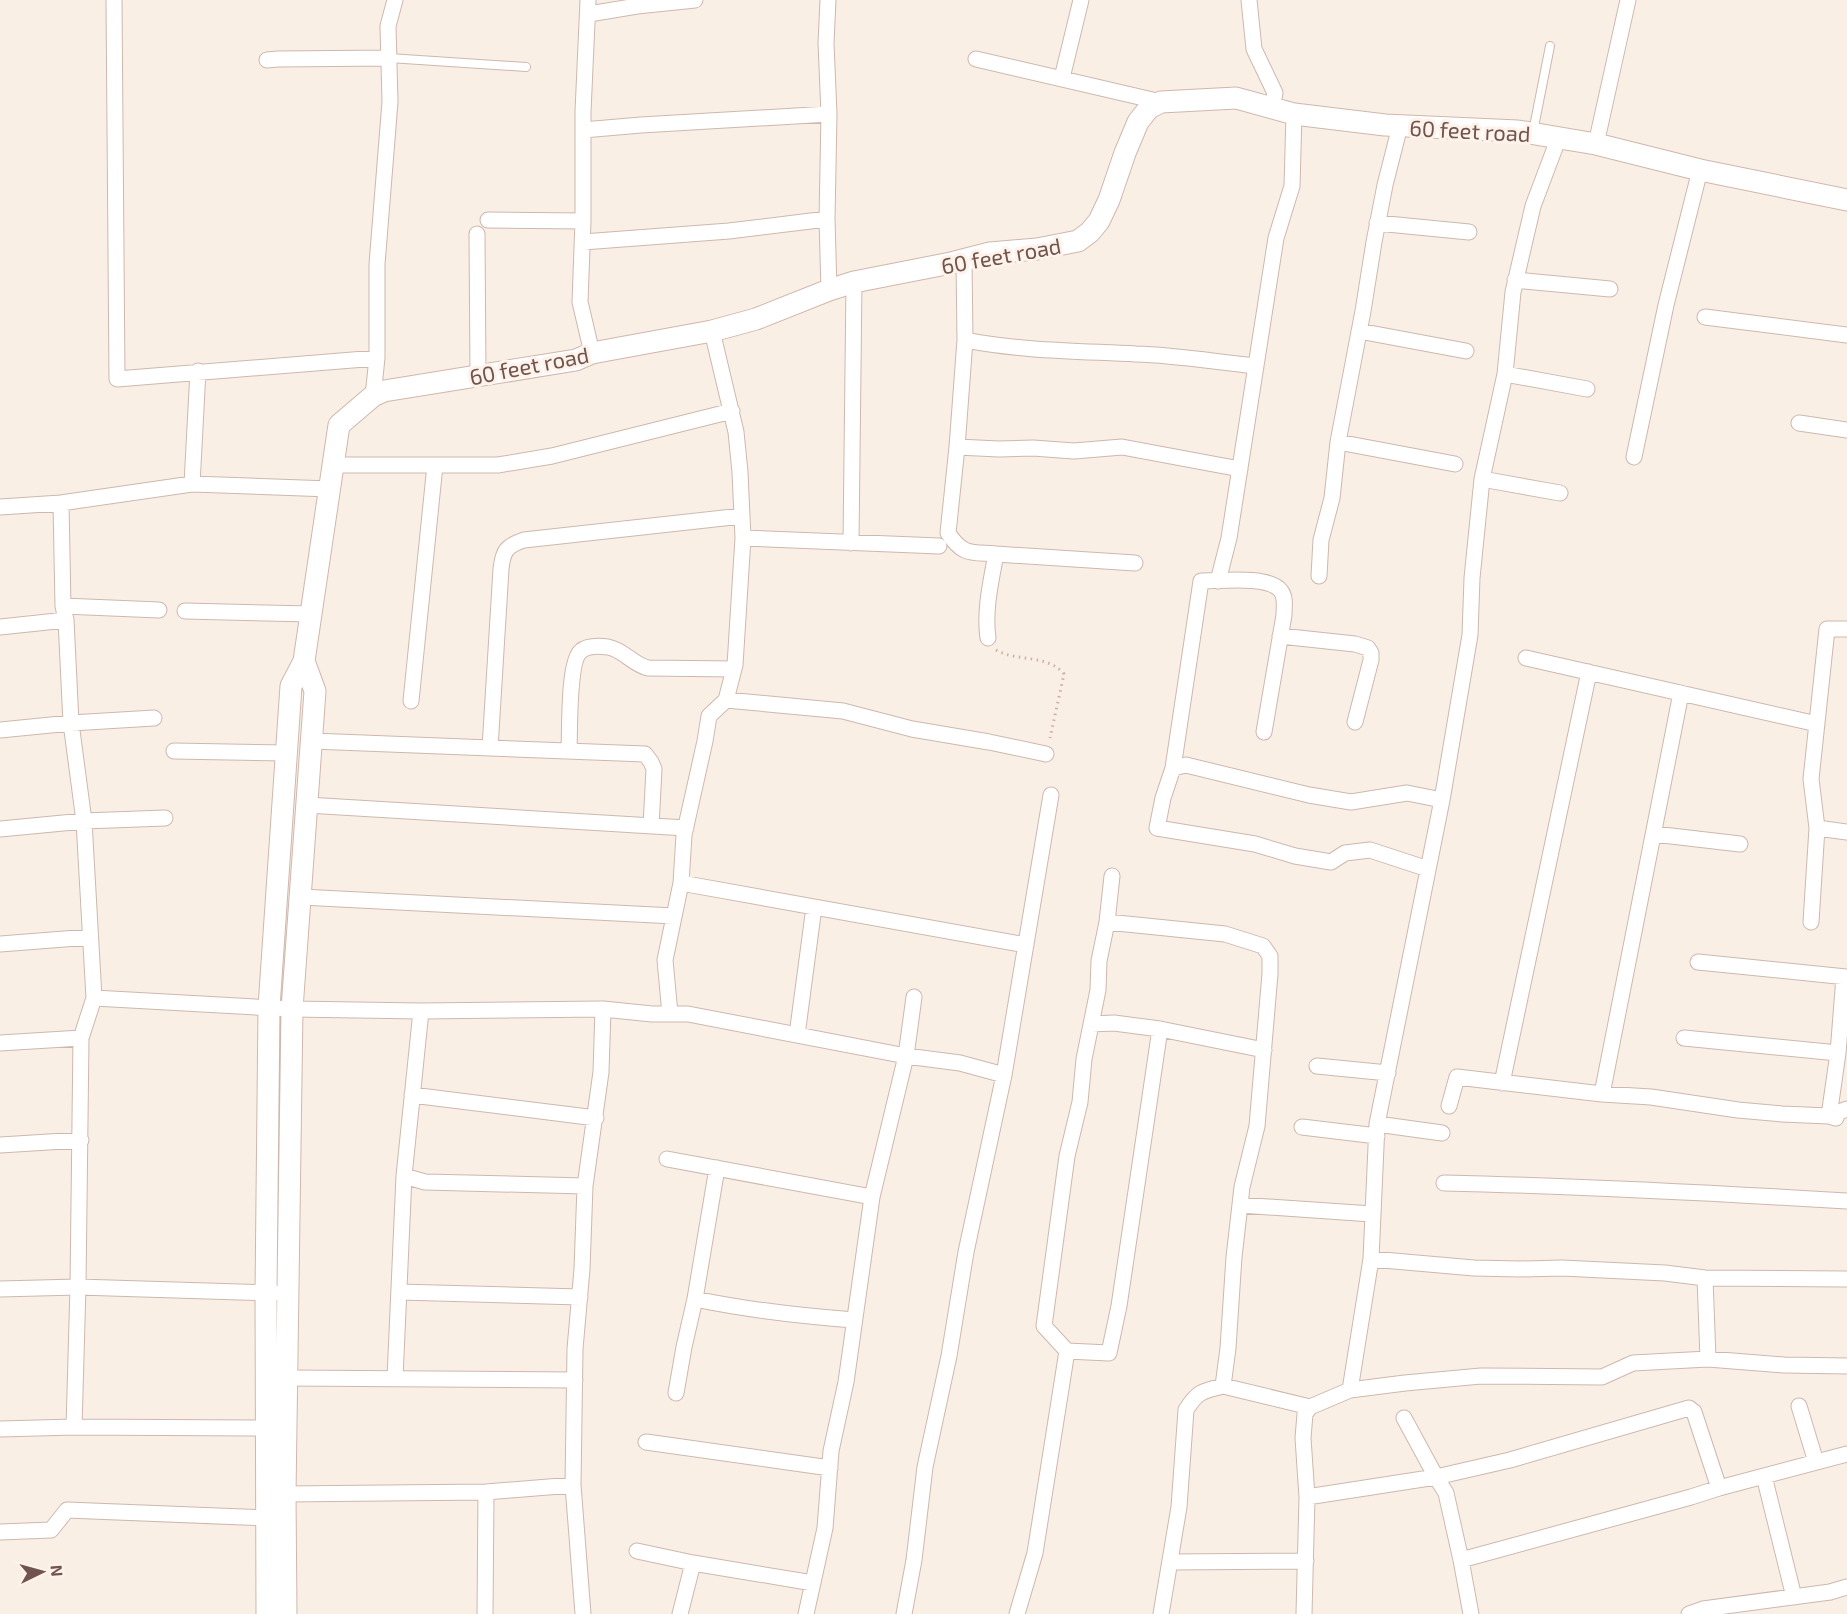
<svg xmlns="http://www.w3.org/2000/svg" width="1847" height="1614" viewBox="0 0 1847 1614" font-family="'Exo 2',sans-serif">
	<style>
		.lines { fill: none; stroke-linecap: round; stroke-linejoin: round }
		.lane-casing { stroke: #cdb8af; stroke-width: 10 }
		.street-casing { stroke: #cdb8af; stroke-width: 17 }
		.secondary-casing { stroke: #cfb7ad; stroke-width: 23 }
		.path { stroke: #d2aea2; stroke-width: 3; stroke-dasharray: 1.5 4.5; stroke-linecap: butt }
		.lane { stroke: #fff; stroke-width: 8 }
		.street { stroke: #fff; stroke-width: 15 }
		.secondary { stroke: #fff; stroke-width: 21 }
		.labels { text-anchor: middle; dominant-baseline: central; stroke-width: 6; stroke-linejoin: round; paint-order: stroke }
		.street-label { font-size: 22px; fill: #71544d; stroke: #fdf3eb }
	</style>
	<rect width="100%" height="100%" fill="#faefe5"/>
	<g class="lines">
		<g class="lane-casing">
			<path id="lane" d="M389,58L526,67
				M1533,132L1550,46"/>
		</g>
		<g class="street-casing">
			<path id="street" d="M114,0L117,379L377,358
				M588,0L583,112V221L580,302L592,353
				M828,0L826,43L829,114L827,219L829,290
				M1249,0L1254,49L1275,93L1272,108
				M589,14L637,6L695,0
				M976,59L1161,102
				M267,60L278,59L389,58
				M1062,78L1081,0
				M583,130L641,125L829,114
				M1596,144L1628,0
				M488,220L583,221
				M1377,223L1469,232
				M477,234L478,374
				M583,242L729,231L827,219
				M964,260L965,340C1021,351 1079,351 1136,354C1176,355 1216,362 1256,366
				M1515,280L1610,289
				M1705,317L1847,335
				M1359,331L1466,351
				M965,340L957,447L948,533C963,556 971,552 996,554C991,581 984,611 988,638
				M1505,374L1587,389
				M373,396L377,358V264L390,102L388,26L395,0
				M1799,423L1847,430
				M1338,442L1455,464
				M957,447L999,449L1033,448L1074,451L1122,447L1240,469
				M1634,457L1666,305L1700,170
				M333,465H498L552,456L732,411
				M1482,479L1560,493
				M192,484L198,371
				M61,503L63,606L66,620L71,723L84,821L94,998L81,1038L78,1287L74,1427
				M0,507L61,503L192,484L330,489
				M743,538L939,546
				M851,543L854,282
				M996,554L1135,563
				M1319,576L1321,540L1332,498L1338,442L1363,311L1374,242L1385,185L1400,126
				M1218,581L1229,538L1276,238L1292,186L1294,114
				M63,606L159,610
				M185,611L311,614
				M0,627L66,620
				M1847,629H1827L1811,779L1817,828L1847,832
				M1280,636L1355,644L1368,648L1371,653V660L1355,722
				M1526,658L1817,724
				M726,700L843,711L912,729L989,742L1046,754
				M411,701L435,465
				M0,730L71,723L154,718
				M312,741L645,754L651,762L654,769L651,826
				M490,748L501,569C503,551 506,546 524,540L742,516
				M569,750C570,731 568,661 581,651C588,645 600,646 608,647C624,650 632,664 648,668L734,669
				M174,751L286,753
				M1173,768L1201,581C1220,581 1269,575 1281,591C1286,598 1284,607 1284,615L1264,732
				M307,805L686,828
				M0,829L84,821L165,818
				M1654,834L1740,844
				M1428,869L1370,850L1345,853L1331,862L1295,856L1255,844L1157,828L1163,798L1173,768L1186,765L1309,795L1351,802L1407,793L1442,800
				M1112,876L1107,922L1225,934L1263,946L1270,956V974L1257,1126L1242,1187L1234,1257L1228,1348L1223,1386C1202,1391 1197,1392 1186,1410L1179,1507L1161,1614
				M681,883L1026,945
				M301,897L674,916
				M1811,922L1817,828
				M0,944L90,937
				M1698,962L1847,977
				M94,998L292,1009L421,1011L603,1009L652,1014H688L906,1056L960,1063L1004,1075L966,1252L949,1356L925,1467L914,1560L904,1614
				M670,1014L665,960L681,883L684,835L705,741L709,716L726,700L735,665L743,538L740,472L736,432L712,331
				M1160,1029L1264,1050
				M797,1035L814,907
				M1684,1038L1838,1053
				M0,1043L81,1038
				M1317,1066L1388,1073
				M1004,1075L1051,795
				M1502,1083L1589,672
				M1602,1094L1681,693
				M412,1095L596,1118
				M1449,1106L1457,1077L1602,1094L1651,1097L1738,1110L1782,1114L1829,1116L1847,1109
				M1836,1118L1829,1116L1838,1053L1844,977
				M1377,1124L1442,1133
				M1302,1127L1377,1136
				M0,1145L81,1140
				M667,1159L872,1197
				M717,1168L695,1299C748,1310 800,1316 854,1320
				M404,1176L425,1182L585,1186
				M1444,1183C1578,1186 1713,1193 1847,1201
				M1240,1205L1372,1214
				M1371,1259L1474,1268L1520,1269L1562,1268L1665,1273L1705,1278L1847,1279
				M1705,1278L1708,1359
				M0,1289L78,1287L275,1293
				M399,1292L580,1297
				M1067,1351L1044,1326L1067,1156L1080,1102L1084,1059L1098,990L1099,961L1107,922
				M286,1378L575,1380
				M395,1378L404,1176L421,1011
				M1223,1386L1310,1407
				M1350,1390L1405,1383L1481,1376L1602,1377L1633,1363L1708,1359L1784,1365L1847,1366
				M676,1393L684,1347L695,1299
				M1799,1406L1816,1462
				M1404,1418L1436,1477L1510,1460L1689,1408L1694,1412L1719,1488
				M0,1429L74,1427L266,1428
				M646,1442L830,1468
				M1764,1476L1794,1597
				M285,1494L486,1492L573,1485
				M1307,1497L1436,1477L1446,1493L1461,1560
				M0,1532L51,1530L67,1510L266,1518
				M637,1551L693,1563L680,1614
				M1170,1562L1306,1561
				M693,1563L813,1583
				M485,1614L486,1492
				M583,1614L573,1485L575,1349L582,1269L585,1186L601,1072L603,1009
				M806,1614L825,1528L831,1451L846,1382L872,1197L906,1056L914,997
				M1017,1614L1035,1553L1067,1351L1109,1353L1119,1306L1160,1029L1114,1023L1091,1024
				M1304,1614L1307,1497L1303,1438L1305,1414L1310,1407L1350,1390L1371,1259L1377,1124L1442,800L1470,635L1472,578L1482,479L1505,374L1513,292L1533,206L1559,137
				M1471,1614L1461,1560L1691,1497L1719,1488L1847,1454
				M1689,1614L1703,1609L1830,1592L1847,1587"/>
		</g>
		<g class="secondary-casing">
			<path id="secondary" d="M267,1614L266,1293L269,1007L291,686L304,661L339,425L373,396L384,391L576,360L592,353L712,331L756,319L829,290L854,282L951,263L990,253L1037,249L1078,241L1090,232L1099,221L1109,200L1125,153L1138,122L1149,108L1161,102L1236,98L1294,114L1385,125L1518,131L1596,144L1700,170L1847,200
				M286,1614L285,1494L292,1009L315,691L304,661"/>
		</g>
		<path class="path" d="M996,650C1016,662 1048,654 1064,674L1050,738"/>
		<use href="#lane" class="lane"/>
		<use href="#street" class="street"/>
		<use href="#secondary" class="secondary"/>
	</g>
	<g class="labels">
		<g class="street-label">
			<text transform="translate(1470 130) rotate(3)">60 feet road</text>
			<text transform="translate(1001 255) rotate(-10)">60 feet road</text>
			<text transform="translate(529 365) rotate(-11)">60 feet road</text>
		</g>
	</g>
	<g transform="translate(42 1572) rotate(85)" stroke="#fdf3eb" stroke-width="4.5" paint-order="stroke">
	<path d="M0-4.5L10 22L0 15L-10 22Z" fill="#71544d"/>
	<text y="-9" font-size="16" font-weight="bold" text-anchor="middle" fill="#71544d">N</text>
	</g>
</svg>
